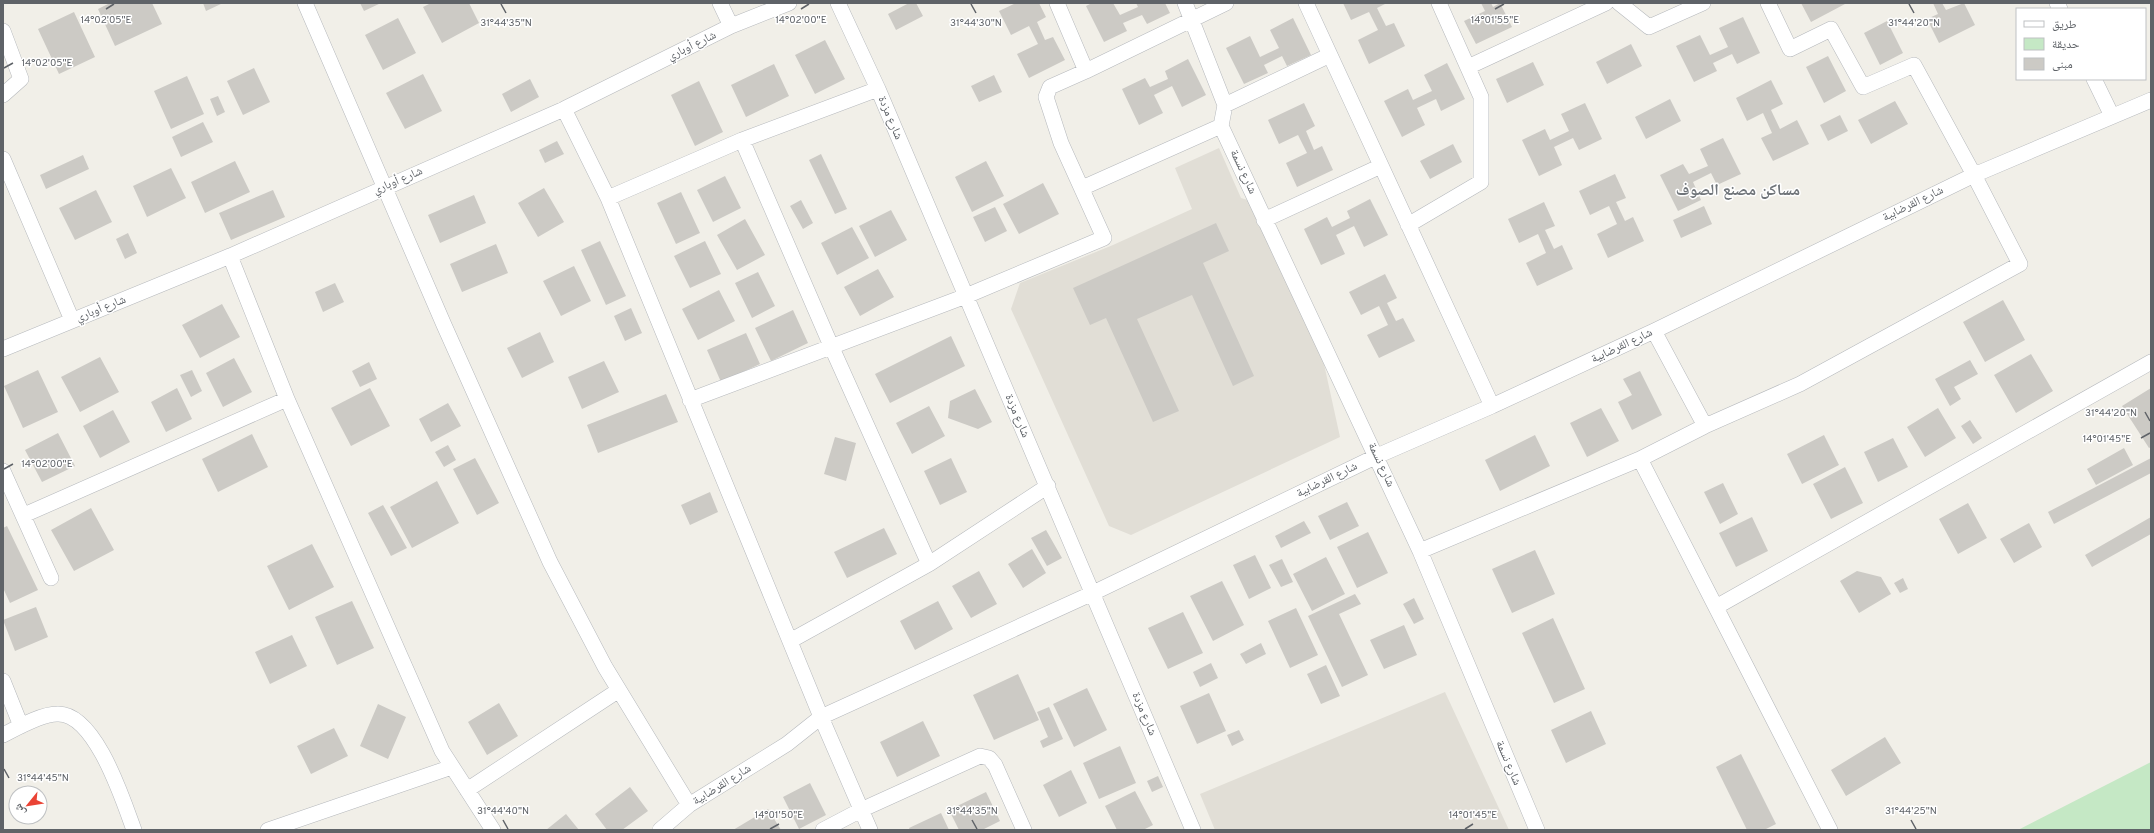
<svg xmlns="http://www.w3.org/2000/svg" width="2154" height="833" viewBox="0 0 2154 833" font-family="Overpass,'Noto Naskh Arabic',sans-serif">
	<style>
		.education { fill: #e1ded6 }
		.green { fill: #c5e8c5 }
		.building { fill: #cccac5 }
		.lines { fill: none; stroke-linecap: round; stroke-linejoin: round }
		.minor-casing { stroke: #b5b8bc; stroke-width: 16 }
		.minor { stroke: #fff; stroke-width: 15 }
		.ticks { fill: none; stroke: #5f6368; stroke-width: 1.5 }
		.labels { text-anchor: middle; dominant-baseline: central; stroke-width: 3; stroke-linejoin: round; paint-order: stroke }
		.street-label { font-size: 12px; fill: #5f6368; stroke: #fff }
		.district-label { font-size: 16px; font-weight: bold; fill: #70757a; stroke: #fff }
		.ticks-label { font-size: 10px; text-anchor: middle; fill: #5f6368; stroke: #fff; stroke-width: 3; stroke-linejoin: round; paint-order: stroke }
	</style>
	<rect width="100%" height="100%" fill="#f1efe8"/>
	<path class="education" d="M1219,148L1241,198L1251,201L1324,364L1340,437L1131,535L1109,526L1011,309L1020,283L1113,245L1192,209L1175,168Z
		M1445,692L1509,830H1215L1200,794Z"/>
	<path class="green" d="M2151,762V830H2018Z"/>
	<path class="building" d="M110,3H152L162,24L115,46L98,9Z
		M203,3H223L206,11Z
		M360,3H381L364,11Z
		M431,3H469L479,23L442,43L423,7Z
		M909,3H916L923,16L896,30L888,14Z
		M1016,3H1039L1046,17L1037,22L1045,40L1053,37L1065,60L1029,78L1017,54L1038,44L1029,26L1011,35L999,11Z
		M1092,3H1113L1120,15L1138,7L1136,3H1165L1170,13L1147,24L1142,15L1123,23L1127,31L1104,42L1086,6Z
		M1343,3H1387L1377,8L1386,26L1394,23L1405,46L1369,64L1358,40L1378,30L1369,12L1351,20Z
		M1481,3H1491L1493,7L1500,3L1512,27L1476,44L1464,21L1485,11Z
		M1801,3H1844L1845,4L1811,22Z
		M1933,3H1942L1946,10L1964,3L1975,25L1939,43L1927,19L1938,14Z
		M74,12L95,57L59,74L38,29Z
		M1743,17L1760,53L1737,64L1732,54L1713,63L1717,71L1694,82L1676,46L1700,35L1710,55L1728,47L1719,28Z
		M398,18L416,53L383,70L365,35Z
		M1293,18L1311,55L1287,66L1282,56L1264,65L1268,73L1244,84L1226,48L1250,36L1260,57L1279,48L1270,30Z
		M1887,21L1903,53L1880,65L1864,33Z
		M825,40L845,79L815,94L795,55Z
		M1631,44L1642,66L1607,84L1596,62Z
		M1828,56L1846,91L1824,103L1806,67Z
		M1188,59L1206,95L1182,107L1172,86L1154,95L1163,113L1139,125L1122,89L1145,78L1150,87L1168,79L1165,71Z
		M1533,62L1544,85L1507,103L1496,79Z
		M1447,63L1465,99L1441,111L1436,99L1417,108L1425,125L1402,137L1384,101L1408,89L1413,100L1432,91L1424,75Z
		M774,64L789,96L746,117L731,85Z
		M254,68L270,102L243,115L227,81Z
		M423,74L442,111L405,129L386,93Z
		M994,75L1002,92L979,102L971,86Z
		M187,76L204,114L171,129L154,91Z
		M530,79L539,97L511,112L502,94Z
		M1771,80L1783,104L1771,110L1780,129L1797,120L1809,144L1773,161L1761,138L1772,133L1763,113L1747,121L1736,98Z
		M699,81L723,132L695,146L671,95Z
		M218,96L225,112L217,116L210,99Z
		M1670,99L1681,121L1646,139L1635,117Z
		M1895,101L1908,124L1871,144L1858,120Z
		M1304,103L1315,126L1306,131L1314,150L1322,146L1333,170L1297,187L1286,163L1307,153L1298,135L1279,144L1268,120Z
		M1585,103L1602,139L1579,150L1573,138L1554,147L1562,165L1539,176L1522,140L1545,129L1550,140L1569,131L1561,114Z
		M1840,115L1848,131L1828,141L1820,125Z
		M203,122L213,142L181,157L172,137Z
		M1723,138L1741,174L1717,185L1711,173L1693,182L1701,200L1678,211L1660,175L1683,164L1689,174L1708,166L1700,149Z
		M557,141L564,154L545,163L539,150Z
		M1453,144L1462,162L1430,179L1420,161Z
		M821,154L847,209L835,214L809,160Z
		M83,155L89,169L46,189L40,175Z
		M235,161L250,192L205,213L191,182Z
		M986,161L1004,196L972,212L955,177Z
		M171,168L186,198L147,217L133,186Z
		M1615,174L1626,198L1616,202L1625,221L1633,217L1644,241L1608,258L1597,234L1617,224L1609,206L1590,215L1579,191Z
		M725,176L741,208L713,222L697,190Z
		M1043,183L1059,214L1019,234L1003,204Z
		M544,188L564,222L538,237L518,203Z
		M96,190L112,222L75,240L59,208Z
		M273,190L285,217L231,240L219,213Z
		M681,192L700,233L676,244L657,203Z
		M474,195L486,223L440,243L428,215Z
		M1370,199L1388,235L1364,247L1354,226L1336,235L1345,254L1321,265L1304,229L1327,217L1332,227L1350,218L1347,211Z
		M801,200L813,223L803,229L790,206Z
		M1544,202L1555,226L1545,230L1554,249L1562,245L1573,269L1537,286L1526,263L1546,253L1538,234L1519,243L1508,219Z
		M1704,206L1712,224L1681,238L1673,220Z
		M995,207L1007,231L985,242L973,217Z
		M891,210L907,240L875,257L859,226Z
		M745,219L765,255L737,270L717,235Z
		M1216,223L1229,251L1203,263L1254,376L1233,386L1192,295L1137,319L1179,411L1153,422L1106,318L1090,325L1073,288Z
		M852,227L869,258L837,275L821,243Z
		M128,233L137,253L125,259L116,239Z
		M600,241L626,296L606,305L581,250Z
		M705,241L721,274L690,288L674,256Z
		M496,244L508,273L462,292L450,264Z
		M574,266L591,301L561,316L543,281Z
		M878,269L894,297L860,316L844,287Z
		M758,272L775,306L752,318L735,283Z
		M1385,274L1397,298L1387,303L1396,321L1403,318L1415,341L1379,358L1367,335L1388,325L1379,306L1361,315L1349,292Z
		M335,283L344,302L323,312L315,292Z
		M719,290L735,321L698,340L682,309Z
		M2003,300L2025,340L1985,362L1963,322Z
		M222,304L240,337L200,358L182,325Z
		M631,308L642,333L625,341L614,316Z
		M793,310L808,343L771,361L755,328Z
		M540,332L554,362L522,378L507,348Z
		M746,333L760,364L721,382L707,350Z
		M951,336L965,366L890,403L875,374Z
		M2031,354L2053,391L2016,413L1994,375Z
		M100,357L119,392L80,412L61,377Z
		M234,358L252,392L223,407L206,373Z
		M1970,360L1978,374L1954,387L1961,399L1950,406L1935,379Z
		M604,361L619,392L582,409L568,377Z
		M369,362L377,379L360,387L352,371Z
		M38,370L58,412L23,428L4,386Z
		M192,370L202,391L191,397L180,375Z
		M1640,371L1662,415L1632,430L1618,402L1632,395L1623,379Z
		M177,388L192,419L166,432L151,402Z
		M370,388L390,426L351,446L331,408Z
		M2151,388V447L2149,448L2122,406Z
		M975,389L992,422L978,429L948,418L950,401Z
		M666,394L678,422L598,453L587,425Z
		M448,403L461,426L431,442L419,419Z
		M929,406L945,436L912,454L896,423Z
		M1601,408L1619,441L1587,457L1570,423Z
		M1938,408L1956,438L1925,457L1907,427Z
		M113,410L130,442L100,458L83,426Z
		M1970,420L1982,438L1973,444L1961,426Z
		M58,433L75,466L42,482L25,450Z
		M252,434L268,467L218,492L202,459Z
		M1535,435L1550,466L1500,491L1485,460Z
		M1824,435L1839,465L1802,484L1787,454Z
		M835,437L856,443L846,481L824,474Z
		M1893,438L1908,467L1878,482L1864,452Z
		M448,445L456,460L444,467L435,452Z
		M2124,448L2133,465L2096,485L2087,469Z
		M475,458L499,503L477,515L453,469Z
		M951,458L967,492L940,505L924,471Z
		M2151,458V473L2054,524L2048,512Z
		M1845,467L1863,503L1831,519L1813,484Z
		M437,481L459,523L412,548L390,507Z
		M1723,483L1738,514L1720,524L1704,492Z
		M710,492L718,512L690,525L681,505Z
		M1347,502L1359,526L1330,540L1318,516Z
		M1968,503L1987,538L1958,554L1939,519Z
		M383,505L407,548L391,556L368,513Z
		M91,508L114,550L74,571L51,530Z
		M1752,517L1768,551L1736,567L1719,533Z
		M2151,517V534L2092,567L2085,555Z
		M1304,521L1311,533L1281,548L1275,536Z
		M2029,523L2042,547L2014,563L2000,539Z
		M7,526L38,590L10,603L3,588V528Z
		M884,528L897,554L847,578L834,552Z
		M1046,530L1062,558L1047,566L1031,538Z
		M1368,532L1388,573L1357,588L1337,547Z
		M312,544L334,587L289,610L267,566Z
		M1032,549L1046,573L1023,588L1008,564Z
		M1535,550L1555,594L1512,613L1492,569Z
		M1255,555L1271,588L1249,599L1233,565Z
		M1326,557L1345,594L1312,611L1293,574Z
		M1282,559L1293,582L1281,587L1269,565Z
		M979,571L997,604L971,618L952,586Z
		M1857,571L1881,577L1891,594L1859,613L1840,581Z
		M1903,578L1908,589L1900,593L1894,583Z
		M1222,581L1244,625L1213,641L1190,596Z
		M1355,594L1361,604L1339,614L1368,675L1342,687L1308,616Z
		M1414,598L1424,619L1414,624L1403,604Z
		M352,601L374,648L337,665L315,617Z
		M938,601L953,629L915,650L900,621Z
		M36,607L48,637L15,651L3,620Z
		M1296,608L1318,655L1290,668L1268,621Z
		M1183,612L1203,653L1168,669L1148,628Z
		M1553,618L1585,689L1554,703L1522,633Z
		M1404,625L1417,655L1384,669L1370,640Z
		M292,635L307,666L270,684L255,652Z
		M1261,643L1266,654L1246,664L1240,654Z
		M1211,663L1218,678L1200,687L1193,672Z
		M1326,665L1340,696L1321,704L1307,674Z
		M1018,674L1039,720L994,740L973,695Z
		M1087,688L1107,730L1074,747L1053,704Z
		M1209,693L1226,731L1197,744L1180,706Z
		M499,703L518,736L487,755L468,722Z
		M378,704L406,717L388,759L360,746Z
		M1049,707L1063,739L1043,748L1040,741L1048,737L1037,712Z
		M1591,711L1606,744L1566,763L1551,730Z
		M923,721L940,756L897,777L880,742Z
		M334,728L348,756L311,774L297,746Z
		M1239,730L1244,740L1232,746L1227,735Z
		M1885,737L1901,763L1846,796L1831,770Z
		M1120,746L1136,783L1099,799L1083,763Z
		M1741,754L1776,824L1764,830H1747L1716,767Z
		M1071,770L1087,803L1059,817L1043,785Z
		M1158,776L1163,787L1152,792L1147,781Z
		M810,783L826,815L799,829L783,797Z
		M630,787L648,811L622,830H607L595,814Z
		M1135,791L1153,825L1143,830H1117L1105,806Z
		M986,792L1000,821L982,830H959L949,810Z
		M768,809L781,830H733Z
		M941,813L949,830H910L909,828Z
		M566,814L579,830H546Z"/>
	<g class="lines">
		<g class="minor-casing">
			<path id="minor" d="M305,3L444,325L550,562L605,667L689,805
				M720,3L731,26
				M838,3L878,89L1193,830
				M1185,3L1225,105
				M1306,3L1492,406
				M1619,3L1649,27L1703,3
				M2057,3L2060,9
				M3,31L21,79L3,95
				M1468,67L1606,3
				M1086,71L1226,3
				M2094,79L2112,116
				M1225,105L1221,126L1420,551L1537,830
				M1225,105L1330,55
				M564,109L608,198L821,717L870,830
				M742,140L832,348L929,564L1048,486
				M3,159L72,320
				M1082,188L1221,126
				M608,198L742,140L878,89
				M1264,220L1381,166
				M1408,225L1481,182V97L1439,3
				M230,256L287,399L442,751L493,830
				M1654,331L1705,426
				M3,349L230,256L564,109L731,26L789,3
				M690,400L966,296L1104,238L1061,143L1046,97L1050,87L1086,71L1057,3
				M1640,459L1830,830
				M3,471L51,578
				M24,515L287,399
				M1420,551L1640,459L1705,426L1800,384L2020,264L1974,175L1914,65L1863,87L1831,29L1790,49L1768,3
				M1716,607L2151,362
				M790,641L929,564
				M3,681L21,726
				M3,735C17,728 41,714 57,714C95,712 123,800 134,830
				M467,790L619,690
				M268,830L452,767
				M660,830L689,805L787,744L821,717L1093,593L1377,456L1492,406L1654,331L1974,175L2151,100
				M823,830L861,810L980,756L989,758L995,765L1024,830"/>
		</g>
		<use href="#minor" class="minor"/>
	</g>
	<path class="ticks" d="M501,4L506,13M971,4L976,13M1909,4L1914,13M106,9L114,4M801,9L809,4M1495,9L1504,4M4,68L13,63M2145,412L2150,421M2141,438L2150,433M4,469L13,464M4,769L9,778M503,820L508,829M972,820L977,829M1911,820L1916,829M770,829L779,824M1465,829L1473,824"/>
	<g class="labels">
		<g class="street-label">
			<text transform="translate(692 46) rotate(-26)">شارع أوباري</text>
			<text transform="translate(890 118) rotate(67)">شارع مزدة</text>
			<text transform="translate(1243 172) rotate(65)">شارع نسمة</text>
			<text transform="translate(398 181) rotate(-23)">شارع أوباري</text>
			<text transform="translate(1913 204) rotate(-26)">شارع القرضابية</text>
			<text transform="translate(101 309) rotate(-22)">شارع أوباري</text>
			<text transform="translate(1622 346) rotate(-25)">شارع القرضابية</text>
			<text transform="translate(1017 416) rotate(67)">شارع مزدة</text>
			<text transform="translate(1381 465) rotate(65)">شارع نسمة</text>
			<text transform="translate(1327 480) rotate(-26)">شارع القرضابية</text>
			<text transform="translate(1144 714) rotate(67)">شارع مزدة</text>
			<text transform="translate(1508 763) rotate(67)">شارع نسمة</text>
			<text transform="translate(722 785) rotate(-32)">شارع القرضابية</text>
		</g>
		<g class="district-label">
			<text x="1738" y="191">مساكن مصنع الصوف</text>
		</g>
	</g>
	<g class="ticks-label">
		<text x="106" y="23">14°02'05"E</text>
		<text x="801" y="23">14°02'00"E</text>
		<text x="1495" y="23">14°01'55"E</text>
		<text x="1914" y="26">31°44'20"N</text>
		<text x="506" y="26">31°44'35"N</text>
		<text x="976" y="26">31°44'30"N</text>
		<text x="47" y="66">14°02'05"E</text>
		<text x="2111" y="416">31°44'20"N</text>
		<text x="2107" y="442">14°01'45"E</text>
		<text x="47" y="467">14°02'00"E</text>
		<text x="43" y="781">31°44'45"N</text>
		<text x="503" y="814">31°44'40"N</text>
		<text x="972" y="814">31°44'35"N</text>
		<text x="1911" y="814">31°44'25"N</text>
		<text x="779" y="818">14°01'50"E</text>
		<text x="1473" y="818">14°01'45"E</text>
	</g>
	<rect width="2154" height="833" fill="none" stroke="#5f6368" stroke-width="8"/>
	<rect x="2016" y="8" width="130" height="72" fill="#ffffff" stroke="#bfc1c3"/>
	<rect x="2024" y="21" width="20" height="6" fill="#ffffff" stroke="#bfc1c3"/>
	<text x="2052" y="28" font-size="12" fill="#5f6368">طريق</text>
	<rect x="2024" y="38" width="20" height="12" fill="#c5e8c5" stroke="#bfc1c3"/>
	<text x="2052" y="48" font-size="12" fill="#5f6368">حديقة</text>
	<rect x="2024" y="58" width="20" height="12" fill="#cccac5" stroke="#bfc1c3"/>
	<text x="2052" y="68" font-size="12" fill="#5f6368">مبنى</text>
	<g transform="translate(28 805) rotate(240)"><circle r="19" fill="#ffffff" stroke="#bfc1c3"/>
	<path d="M0-3L7 15L0 10L-7 15Z" fill="#ea4335"/>
	<text y="-6" font-size="11" font-weight="bold" text-anchor="middle" fill="#5f6368">ش</text>
	</g>
</svg>
